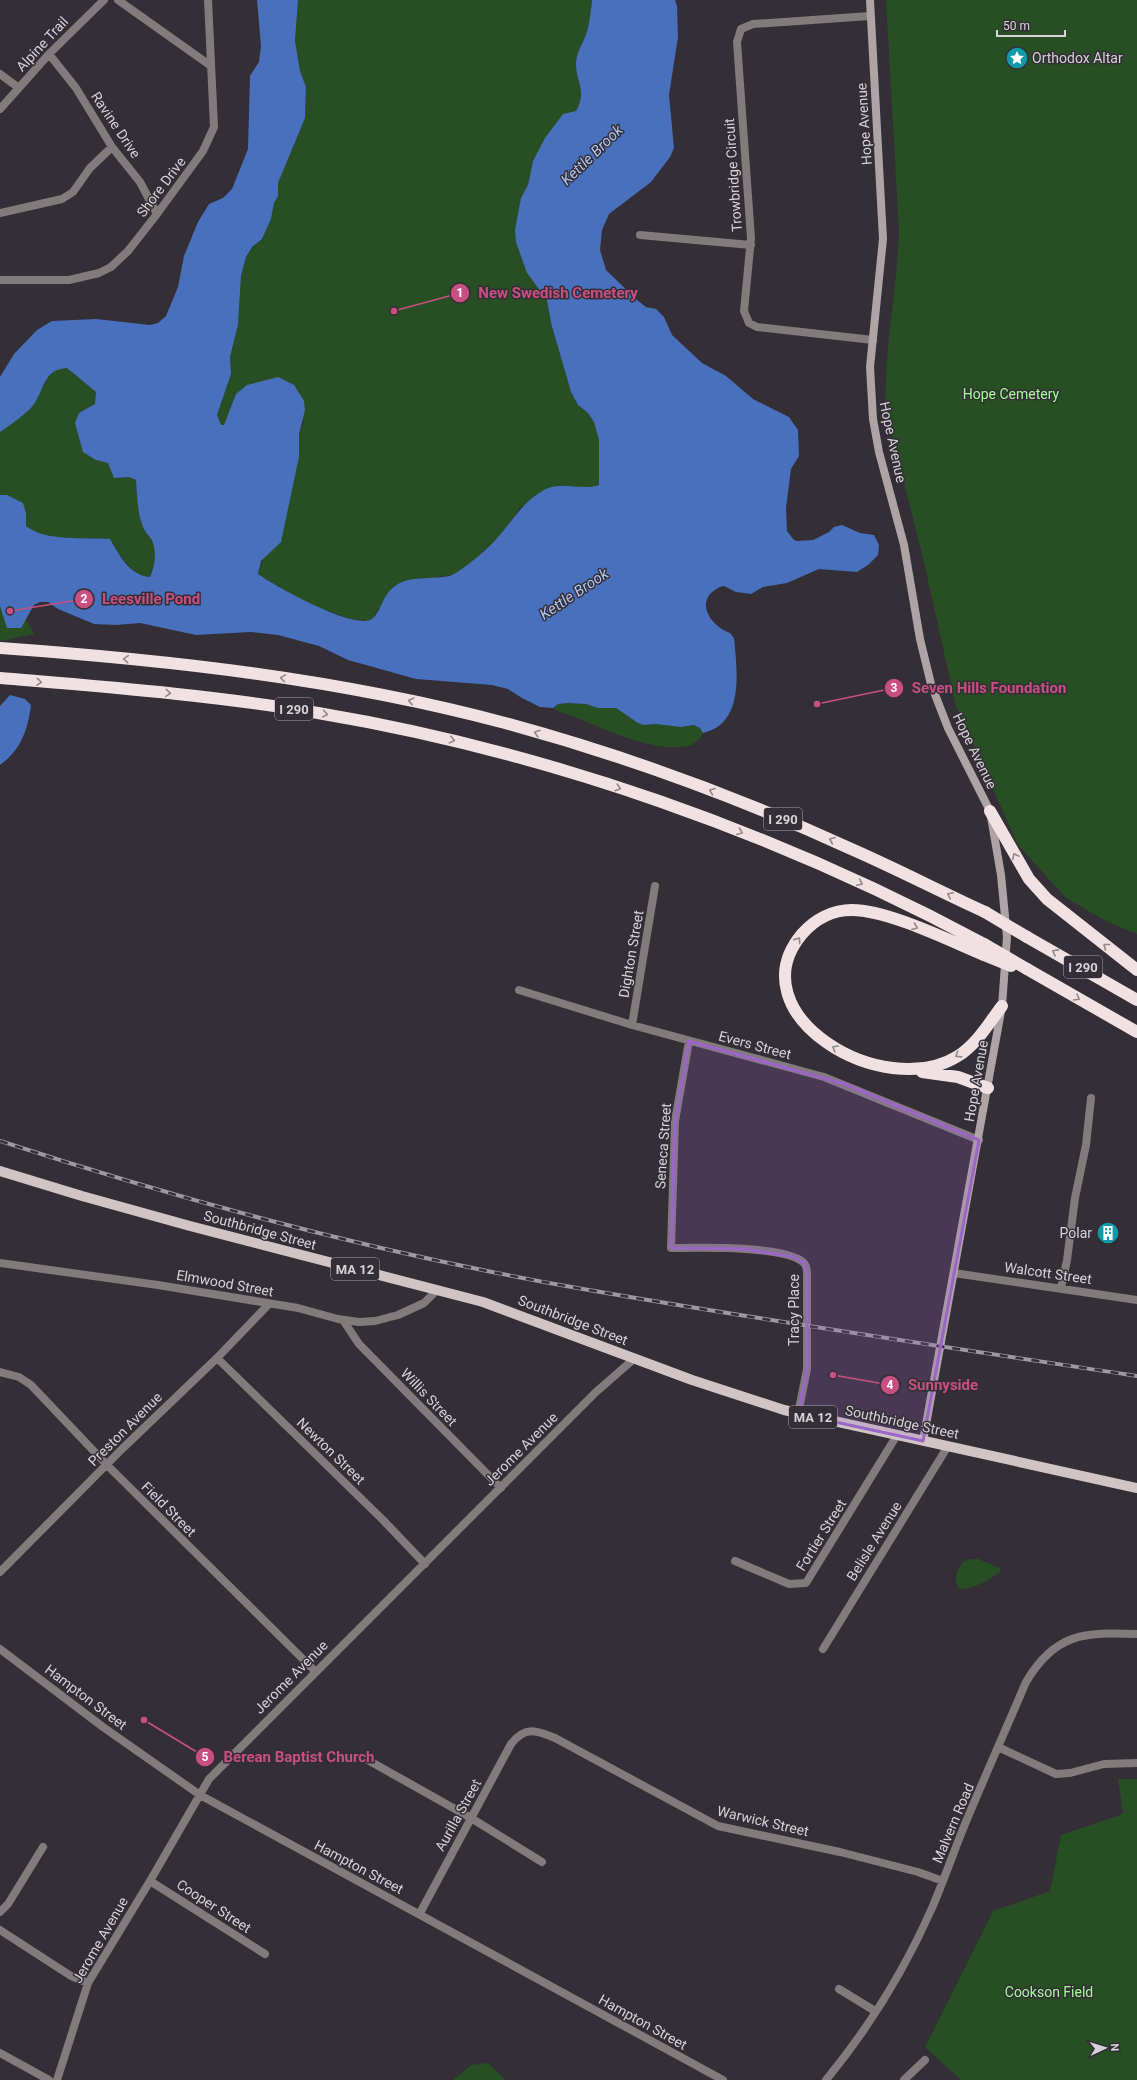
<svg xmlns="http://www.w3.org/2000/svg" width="1137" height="2080" viewBox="0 0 1137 2080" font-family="Roboto,sans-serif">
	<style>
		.green { fill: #284e24 }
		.water { fill: #4870bd }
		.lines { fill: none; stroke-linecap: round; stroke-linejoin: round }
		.minor { stroke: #817b7b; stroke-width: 8 }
		.secondary { stroke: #aea4a5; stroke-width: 8 }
		.primary { stroke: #d1c4c5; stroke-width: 10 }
		.motorway { stroke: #f1e1e2; stroke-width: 12 }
		.rail-casing { stroke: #9d99a0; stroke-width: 4 }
		.rail { stroke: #342e37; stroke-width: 2.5; stroke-dasharray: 8; stroke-linecap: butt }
		.motorway-bridge { stroke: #f1e1e2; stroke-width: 12 }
		.oneway { stroke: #92888c }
		.marked { fill: #9b66c8; fill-opacity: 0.2; stroke: #9b66c8; stroke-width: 3; stroke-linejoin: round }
		.labels { text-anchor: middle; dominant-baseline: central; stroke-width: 3; stroke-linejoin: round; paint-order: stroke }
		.shield { fill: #342e37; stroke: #a5a2a8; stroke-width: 1 }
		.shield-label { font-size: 13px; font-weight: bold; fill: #d6d3d8 }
		.street-label { font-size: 14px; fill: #d6d3d8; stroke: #342e37 }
		.poi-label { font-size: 14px; fill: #d6d3d8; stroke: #342e37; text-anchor: start }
		.park-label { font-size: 14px; fill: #a3fc98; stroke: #342e37 }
		.water-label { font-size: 15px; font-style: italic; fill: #afc6ef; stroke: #342e37 }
		.leader { fill: none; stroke: #c85080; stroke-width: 1.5 }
		.callout-dot { fill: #c85080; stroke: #342e37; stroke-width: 1.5 }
		.mark-label { font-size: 12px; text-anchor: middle; font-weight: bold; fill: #fff }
		.callout-label { font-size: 15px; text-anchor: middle; font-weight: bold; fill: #c85080; stroke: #342e37; stroke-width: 3; stroke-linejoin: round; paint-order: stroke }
	</style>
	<rect width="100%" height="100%" fill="#342e37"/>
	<path class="green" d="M298,0H592C591,9 590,19 588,28C585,41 575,53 576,66C577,84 587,91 576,111L533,161L528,185L521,198L527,273L547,300L551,323L571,392L578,405L588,413L594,421L599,440V485L591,488L569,486L521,507L500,536L470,564L454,575L440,576L379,608L373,618L368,621L354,620L321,609L297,598L258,574L299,457V434L304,421L236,394L224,425L221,426L217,415L231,374L230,357L238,325L241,276L246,257L252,247L262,239L271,219L274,203L278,196V183L305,118L306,87L300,71L295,41Z
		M886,0H1137V934L1106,921L1066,898L1018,845L956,706L923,558L886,412C883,352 897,292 899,232Z
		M57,368H67L96,392L95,404L79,413L96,460L108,463L114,478L129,477L136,480C137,495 137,512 143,527C145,532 149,536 152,540C158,552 155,566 150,577C129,574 121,556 110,539C84,537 46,542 26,526V513L7,495H0V432L33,405L50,374Z
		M0,579L13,597L34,634L0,641Z
		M567,703L586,704L598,708H616L644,725L655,724L681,727L694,725L700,728L703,733C688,770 597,726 572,716C565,713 560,713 553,708L558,704Z
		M978,1559L1000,1568V1572C989,1580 974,1589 960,1589C952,1582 957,1567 965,1561C969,1559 974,1559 978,1559Z
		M1118,1779H1137V2080H961L925,2047L993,1911L1050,1891L1061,1835L1123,1814Z
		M488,2063L506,2080H453L471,2065Z"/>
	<path class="water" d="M257,0H298L295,41L300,71L306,87L305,118L278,183V196L274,203L271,219L262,239L252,247L246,257L241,276L238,325L230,357L231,374L217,415L221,425H224L236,394L247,385L278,377L294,385L304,401L305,410L299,434V457L281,542L261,561L258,574C273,585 358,633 373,618C384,607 382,592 400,583C414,575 445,581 456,573C471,563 487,550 499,536C514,519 524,500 546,489C562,481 583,491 599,485V440L594,422L588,413L578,405L571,392L551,323L547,300L527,273L516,242L515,230L521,198L528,185L533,161L545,138L563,114L576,111C587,91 577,84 576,66C575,53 585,41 588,28C590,19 591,9 592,0H675L677,6L678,37L669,95L674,148L670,157L651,182L609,214L602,230L600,250L606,270L637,300L646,307L656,309L664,317L672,335L702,363L726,376L753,399L789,417L798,430L799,456L791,469L786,508L787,531L793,539L796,541L813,540L829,532L834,527L842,525L860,533L874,535L879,545L878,555L868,565L857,572L819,569L787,583L763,587L751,594L736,592L724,586C718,587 714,590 710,594C698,609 715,628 730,633L734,638C737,670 745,724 703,733L700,728L694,725L681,727L655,724L644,725L638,723L616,708H598L586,704L567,703L558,704L553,708L540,707L522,698L508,689L492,685L416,679L348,660L319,646L278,635L251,632L196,635L140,623L116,625L94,624L58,609L48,602H40L34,605L21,628H7L0,606V495H7L23,503L26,513V526C46,542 85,537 110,539C120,556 129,575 150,577C155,566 157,552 152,540C149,536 145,532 143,527C137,512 137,495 136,480L129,477L114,478L108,463L96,460L83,452L75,423L79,413L95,404L96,392L67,368C44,369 45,388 34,404C29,412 8,427 0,432V377L14,354L37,330L52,321L96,319L150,325L158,323L166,316L178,287L184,256L198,222L209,204L223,198L232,189L248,149L250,76L259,62L261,46Z
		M10,695L25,699L31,705C28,729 21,750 0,765V706Z"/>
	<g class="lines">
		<path class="minor" d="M118,0L211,66
			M870,16L753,24L741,29L737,42L751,238L744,311L749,323L757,327L873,340
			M49,54L76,88L112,147L140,182L157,214
			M0,74L19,88
			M0,109L49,54L104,0
			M0,213L62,199L73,192L90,168L112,147
			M640,235L751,245
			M0,280H69L99,273L111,267L128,251L157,214L203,151L214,127L208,0
			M519,990L632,1025L824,1077L979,1140
			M632,1025L655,886
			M689,1041L675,1121L671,1248C696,1248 787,1245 804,1263C807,1266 807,1270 807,1274V1369L798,1414
			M0,1263L158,1285L298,1308L338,1319L359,1322L375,1321L398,1315L424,1303L437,1290
			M954,1273L1137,1300
			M1061,1288L1067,1260L1075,1198L1086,1145L1091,1098
			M343,1320L359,1344L501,1488
			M217,1358L383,1520L425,1564
			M0,1372L19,1377L31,1385L107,1465L316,1672
			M735,1561L789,1584L806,1583L897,1435
			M0,1572L122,1449L217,1358L269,1304
			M0,1649L103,1727L200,1795L723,2080
			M823,1649L948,1446
			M998,1747L1056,1774L1070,1773L1104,1764L1137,1763
			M366,1759L471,1818L542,1862
			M150,1881L265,1954
			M0,1912L8,1904L43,1847
			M420,1913L511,1744C525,1726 536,1730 555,1738L718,1826L840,1852L918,1872L943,1881
			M0,1930L71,1976L88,1983
			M839,1989L875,2011
			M0,2053L49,2080
			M57,2080L88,1983L150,1881L209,1779L596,1392L635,1358
			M826,2080C868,2029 905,1969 932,1908C944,1880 954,1851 965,1824C985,1776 1006,1729 1026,1682C1055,1633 1084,1632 1137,1634
			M904,2080L925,2060"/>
		<path class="secondary" d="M870,0L883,239L870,367L873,419L879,452L904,545L920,639L931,684L948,728L990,811L1001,875L1007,937L1002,1006L923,1441"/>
		<path class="primary" d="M0,1171L82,1196L190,1226L483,1302L692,1380L784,1410L1137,1488"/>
		<path class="motorway" d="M0,648C170,660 340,679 505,723C623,755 738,797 849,848C895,868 939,891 985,912
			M0,678C106,687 213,695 318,713C550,752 777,833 984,944
			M990,811L1029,879L1047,899L1137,970
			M1027,937L1137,1000
			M984,955C950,941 888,910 852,910C833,910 815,919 802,934C735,1014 883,1103 958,1056C977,1044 989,1023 1002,1006
			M1027,969L1137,1032
			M922,1072L958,1077L988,1088"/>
		<g class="rail-casing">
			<path id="rail" d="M0,1141C190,1203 386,1255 583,1289C767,1321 952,1348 1137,1376"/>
		</g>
		<use href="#rail" class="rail"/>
		<path class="motorway-bridge" d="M985,912L1027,937
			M984,944L1027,969
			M984,955L1011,966"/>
	</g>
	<defs><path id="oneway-chevron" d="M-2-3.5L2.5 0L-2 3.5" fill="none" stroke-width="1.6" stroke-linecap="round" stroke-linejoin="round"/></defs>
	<g class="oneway">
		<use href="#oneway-chevron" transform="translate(126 659) rotate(-176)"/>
		<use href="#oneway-chevron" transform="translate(283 678) rotate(-171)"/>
		<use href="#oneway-chevron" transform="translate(39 682) rotate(5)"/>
		<use href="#oneway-chevron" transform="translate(168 693) rotate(5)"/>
		<use href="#oneway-chevron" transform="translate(411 701) rotate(-167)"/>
		<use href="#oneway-chevron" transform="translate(325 714) rotate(10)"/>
		<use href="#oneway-chevron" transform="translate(537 733) rotate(-163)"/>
		<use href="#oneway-chevron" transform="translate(452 740) rotate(13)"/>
		<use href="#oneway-chevron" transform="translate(618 788) rotate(18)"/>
		<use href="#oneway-chevron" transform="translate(712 791) rotate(-159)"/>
		<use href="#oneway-chevron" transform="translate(740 832) rotate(21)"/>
		<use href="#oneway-chevron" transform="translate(832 840) rotate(-157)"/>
		<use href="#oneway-chevron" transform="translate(1015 856) rotate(-118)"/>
		<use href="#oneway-chevron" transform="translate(860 883) rotate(25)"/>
		<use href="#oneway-chevron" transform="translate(950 895) rotate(-153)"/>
		<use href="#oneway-chevron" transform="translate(915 927) rotate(21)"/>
		<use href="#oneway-chevron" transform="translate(798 940) rotate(-55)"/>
		<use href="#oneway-chevron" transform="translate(1106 946) rotate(-142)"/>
		<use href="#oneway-chevron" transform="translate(1055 952) rotate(-151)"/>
		<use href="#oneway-chevron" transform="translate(1077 998) rotate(30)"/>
		<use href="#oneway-chevron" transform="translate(835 1048) rotate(-149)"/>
		<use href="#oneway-chevron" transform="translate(958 1055) rotate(148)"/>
	</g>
	<path class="marked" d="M689,1041L845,1084L979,1140L923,1441L798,1414L807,1369V1274L803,1262L793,1257L744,1249L671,1248L675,1121Z"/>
	<defs>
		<g id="sight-disc" transform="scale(1.15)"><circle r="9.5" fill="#0f9aa8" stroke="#342e37"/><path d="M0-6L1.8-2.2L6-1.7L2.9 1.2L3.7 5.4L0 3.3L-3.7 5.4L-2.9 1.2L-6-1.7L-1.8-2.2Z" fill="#fff"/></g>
		<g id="building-disc" transform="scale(1.15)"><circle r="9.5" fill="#0f9aa8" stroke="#342e37"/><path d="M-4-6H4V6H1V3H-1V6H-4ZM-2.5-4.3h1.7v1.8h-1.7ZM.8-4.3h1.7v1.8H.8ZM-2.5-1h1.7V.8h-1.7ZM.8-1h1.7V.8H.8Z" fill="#fff"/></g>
	</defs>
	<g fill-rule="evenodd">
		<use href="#sight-disc" x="1017" y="58"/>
		<use href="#building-disc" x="1108" y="1233"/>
	</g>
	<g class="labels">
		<g class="shield">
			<rect x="275" y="698" width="38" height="22" rx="3"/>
			<rect x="764" y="808" width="38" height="22" rx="3"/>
			<rect x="1064" y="956" width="38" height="22" rx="3"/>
			<rect x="331" y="1258" width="48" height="22" rx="3"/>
			<rect x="789" y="1406" width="48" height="22" rx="3"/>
		</g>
		<g class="shield-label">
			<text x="294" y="709">I 290</text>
			<text x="783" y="819">I 290</text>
			<text x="1083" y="967">I 290</text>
			<text x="355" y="1269">MA 12</text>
			<text x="813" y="1417">MA 12</text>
		</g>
		<g class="street-label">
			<text transform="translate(42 44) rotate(-47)">Alpine Trail</text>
			<text transform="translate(864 124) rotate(-94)">Hope Avenue</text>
			<text transform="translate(116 125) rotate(56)">Ravine Drive</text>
			<text transform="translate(733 175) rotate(-94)">Trowbridge Circuit</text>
			<text transform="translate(161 187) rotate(-53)">Shore Drive</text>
			<text transform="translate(893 442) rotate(78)">Hope Avenue</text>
			<text transform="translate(975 751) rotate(64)">Hope Avenue</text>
			<text transform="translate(631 954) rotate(-80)">Dighton Street</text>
			<text transform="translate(755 1045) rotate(15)">Evers Street</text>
			<text transform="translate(976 1081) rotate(-80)">Hope Avenue</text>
			<text transform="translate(663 1146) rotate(-86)">Seneca Street</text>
			<text transform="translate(260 1230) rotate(15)">Southbridge Street</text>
			<text transform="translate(1048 1273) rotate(8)">Walcott Street</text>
			<text transform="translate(225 1283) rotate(10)">Elmwood Street</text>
			<text transform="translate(794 1310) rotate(-90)">Tracy Place</text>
			<text transform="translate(573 1320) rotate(21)">Southbridge Street</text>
			<text transform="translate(429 1397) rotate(46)">Willis Street</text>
			<text transform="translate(902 1422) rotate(12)">Southbridge Street</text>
			<text transform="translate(125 1429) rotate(-45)">Preston Avenue</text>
			<text transform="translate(521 1449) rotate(-45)">Jerome Avenue</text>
			<text transform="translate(331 1451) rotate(44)">Newton Street</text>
			<text transform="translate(169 1509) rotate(45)">Field Street</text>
			<text transform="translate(821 1535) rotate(-58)">Fortier Street</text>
			<text transform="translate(874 1541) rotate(-58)">Belisle Avenue</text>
			<text transform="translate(291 1677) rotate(-45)">Jerome Avenue</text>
			<text transform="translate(86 1697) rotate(37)">Hampton Street</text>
			<text transform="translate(458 1815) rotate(-61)">Aurilla Street</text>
			<text transform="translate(763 1821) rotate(13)">Warwick Street</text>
			<text transform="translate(953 1823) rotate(-67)">Malvern Road</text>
			<text transform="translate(359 1867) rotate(28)">Hampton Street</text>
			<text transform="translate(214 1906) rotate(33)">Cooper Street</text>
			<text transform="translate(100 1940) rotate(-60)">Jerome Avenue</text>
			<text transform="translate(643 2022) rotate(29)">Hampton Street</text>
		</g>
		<g class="poi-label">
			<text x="1032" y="58">Orthodox Altar</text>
			<text x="1092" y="1233" text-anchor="end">Polar</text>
		</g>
		<g class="park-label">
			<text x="1011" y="394">Hope Cemetery</text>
			<text x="1049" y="1992">Cookson Field</text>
		</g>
		<g class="water-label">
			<text transform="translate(592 155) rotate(-44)">Kettle Brook</text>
			<text transform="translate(574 594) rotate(-34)">Kettle Brook</text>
		</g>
	</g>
	<path class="leader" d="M394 311L460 293M10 611L84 599M817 704L894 688M833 1375L890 1385M144 1720L205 1757"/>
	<g class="callout-dot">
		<circle cx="394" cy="311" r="4"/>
		<circle cx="10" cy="611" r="4"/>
		<circle cx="817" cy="704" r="4"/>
		<circle cx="833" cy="1375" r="4"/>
		<circle cx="144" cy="1720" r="4"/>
		<circle cx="460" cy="293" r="10"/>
		<circle cx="84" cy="599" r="10"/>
		<circle cx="894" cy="688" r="10"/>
		<circle cx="890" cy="1385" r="10"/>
		<circle cx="205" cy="1757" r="10"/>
	</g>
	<g class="mark-label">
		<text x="460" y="297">1</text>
		<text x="84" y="603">2</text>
		<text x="894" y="692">3</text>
		<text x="890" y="1389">4</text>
		<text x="205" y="1761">5</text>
	</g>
	<g class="callout-label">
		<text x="558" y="298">New Swedish Cemetery</text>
		<text x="151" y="604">Leesville Pond</text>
		<text x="989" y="693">Seven Hills Foundation</text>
		<text x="943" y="1390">Sunnyside</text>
		<text x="299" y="1762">Berean Baptist Church</text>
	</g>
	<g transform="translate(1105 2048) rotate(86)" stroke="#342e37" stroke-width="3" paint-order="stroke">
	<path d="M0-3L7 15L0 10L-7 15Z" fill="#d6d3d8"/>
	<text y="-6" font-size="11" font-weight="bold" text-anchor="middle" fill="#d6d3d8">N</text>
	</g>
	<path d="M997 30v6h68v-6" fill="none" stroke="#d6d3d8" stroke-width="2"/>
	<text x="1003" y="30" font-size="12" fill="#d6d3d8" stroke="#342e37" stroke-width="3" paint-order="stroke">50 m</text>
</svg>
